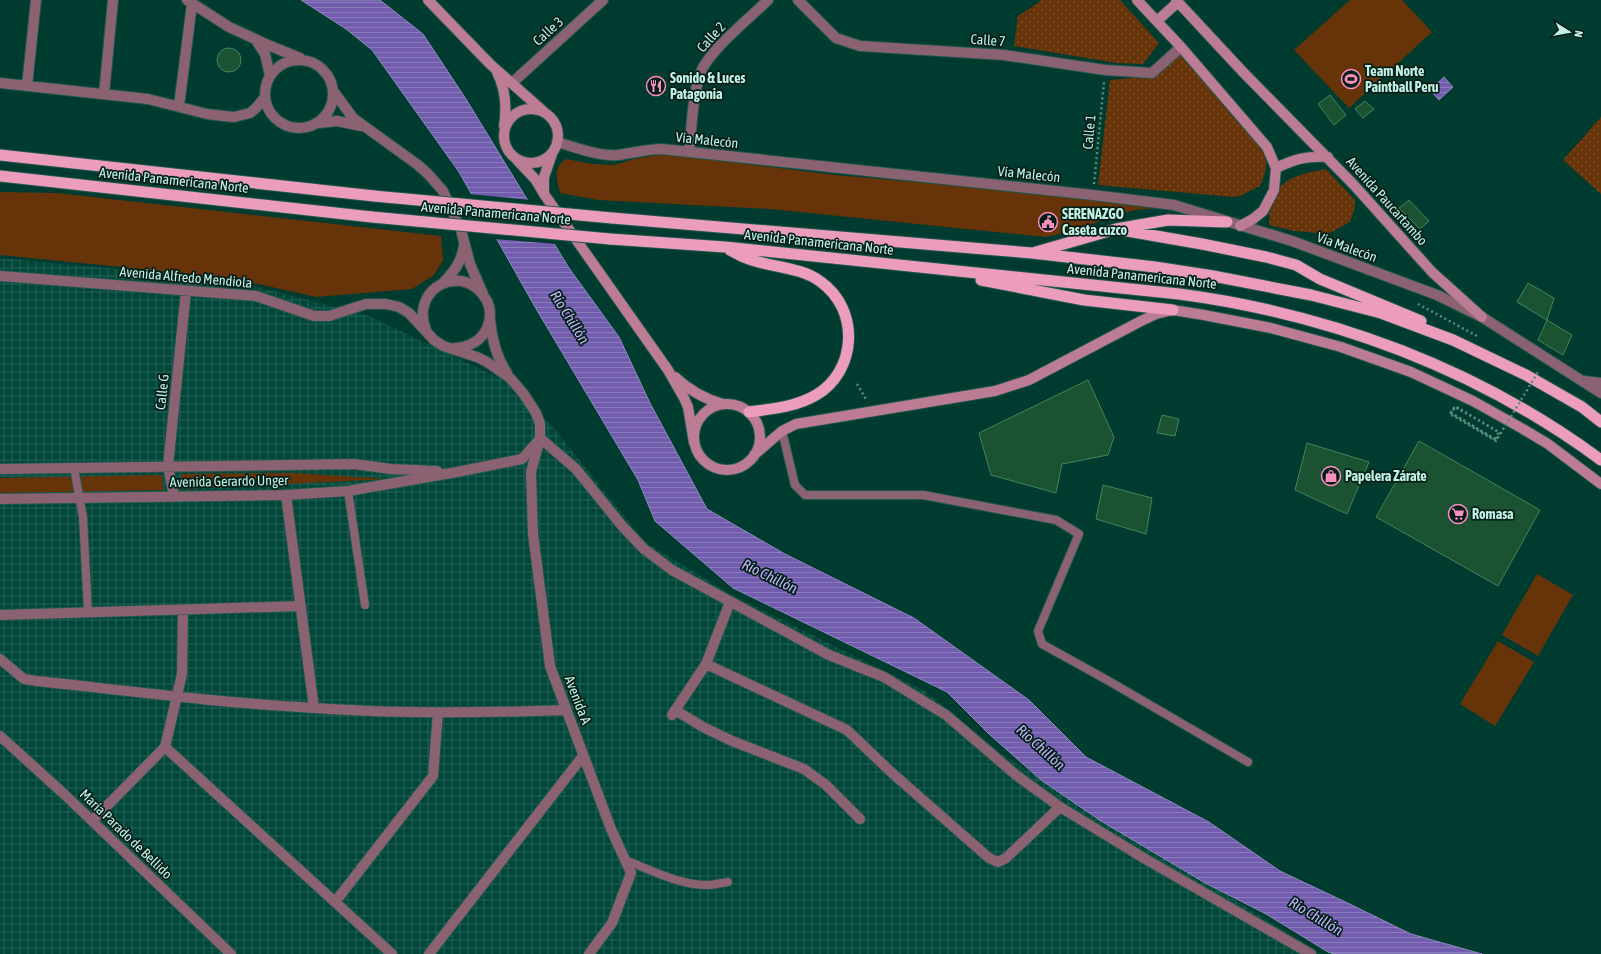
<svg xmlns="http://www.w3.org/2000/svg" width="1601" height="954" viewBox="0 0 1601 954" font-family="'Asap Condensed',sans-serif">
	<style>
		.industrial { fill: url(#industrial-grid) }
		.grass { fill: #673409 }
		.park { fill: url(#park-dots) }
		.water { fill: url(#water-rules); stroke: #8b89bd }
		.pier { fill: #003b2f }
		.building { fill: #1a5232; stroke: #3f875b }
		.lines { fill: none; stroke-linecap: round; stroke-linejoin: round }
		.service-casing { stroke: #1f584c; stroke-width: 10 }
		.minor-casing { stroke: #1f584c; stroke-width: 12 }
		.tertiary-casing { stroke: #1f584c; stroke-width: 12 }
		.secondary-casing { stroke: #1f584c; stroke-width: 12 }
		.trunk-casing { stroke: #1f584c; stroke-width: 13 }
		.path { stroke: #578c7f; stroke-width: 2.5; stroke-dasharray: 2 3; stroke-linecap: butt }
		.service { stroke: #8a6271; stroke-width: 8 }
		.minor { stroke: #8a6271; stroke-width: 10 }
		.tertiary { stroke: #8a6271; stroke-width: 10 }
		.secondary { stroke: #bb7c94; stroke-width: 10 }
		.trunk { stroke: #ec9cbc; stroke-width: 11 }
		.trunk-bridge-casing { stroke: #1f584c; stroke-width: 13; stroke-linecap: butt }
		.path-bridge { stroke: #578c7f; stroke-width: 2.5; stroke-dasharray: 2 3; stroke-linecap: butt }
		.trunk-bridge { stroke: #ec9cbc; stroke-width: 11 }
		.labels { text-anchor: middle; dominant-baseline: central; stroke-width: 3.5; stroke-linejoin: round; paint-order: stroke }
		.street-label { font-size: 14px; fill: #c4f1e3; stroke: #001f18 }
		.poi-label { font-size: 14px; font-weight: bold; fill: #c4f1e3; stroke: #001f18; text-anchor: start }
		.water-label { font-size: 15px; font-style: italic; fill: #c2b4f5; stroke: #001f18 }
	</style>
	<defs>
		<pattern id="industrial-grid" width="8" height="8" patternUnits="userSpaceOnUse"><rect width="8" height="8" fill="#014739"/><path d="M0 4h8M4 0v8" fill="none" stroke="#246256"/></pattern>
		<pattern id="park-dots" width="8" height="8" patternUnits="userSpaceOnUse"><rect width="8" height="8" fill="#673409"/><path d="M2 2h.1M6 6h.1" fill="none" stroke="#7b522d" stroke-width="1.8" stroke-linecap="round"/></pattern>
		<pattern id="water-rules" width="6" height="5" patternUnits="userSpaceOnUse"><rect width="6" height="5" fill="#725cad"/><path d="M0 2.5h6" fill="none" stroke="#8b7cbc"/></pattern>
	</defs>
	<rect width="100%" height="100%" fill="#003b2f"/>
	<path class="industrial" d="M0,258L231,280L369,316L506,381L553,427L645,542L732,595L925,691L1002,754L1321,954H0Z"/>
	<path class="grass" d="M1350,0H1402L1432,32L1349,108L1294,50Z
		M665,154L835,175L1028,192L1165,207L1136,210L1115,215L1077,230L1046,237L770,209L598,200L560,193C557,179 552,168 566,159L593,164L614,165L634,159Z
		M0,192L57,193L441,236L443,260L434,275L412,289L316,297L232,278L0,255Z
		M293,473L390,479L183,489L181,474Z
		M162,475L163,490L0,493V478Z
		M1537,574L1573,595L1538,656L1502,635Z
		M1498,641L1534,662L1495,726L1460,704Z"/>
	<path class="park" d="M1042,0H1120L1159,43L1143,64L1116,63L1014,46L1018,16Z
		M1181,52L1261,147C1269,161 1267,171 1260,186L1240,196L1233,197L1098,185L1110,80L1153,76Z
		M1601,117V194L1563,160Z
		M1326,169L1355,200V208L1350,222L1328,234L1294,231L1269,225C1270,182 1288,176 1326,169Z"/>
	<path class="water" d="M301,0H380L423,34L466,99L569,268L619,337L650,403L707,509L785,554L914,618L1029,700L1086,757L1209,822L1280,871L1354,906L1411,934L1482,954H1334L1328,952L1266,914L1207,884L1101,821L1041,780L989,734L947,692L733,588L655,521L638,480L535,307L459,172L372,50L346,29Z
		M1444,77L1453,87L1439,100L1430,90Z"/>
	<path class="pier" d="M469,194L530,200L557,244L494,239Z"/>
	<path class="building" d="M217 60a12 12 0 1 1 24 0a12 12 0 1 1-24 0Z
		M1330,95L1346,115L1334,125L1318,104Z
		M1365,101L1374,109L1363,118L1355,109Z
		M1409,200L1429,221L1420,229L1399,208Z
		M1528,283L1554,298L1547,320L1517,302Z
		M1547,320L1572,335L1563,355L1538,340Z
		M1088,380L1114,437L1108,455L1062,464L1056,493L991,475L979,433Z
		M1162,415L1179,419L1175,436L1157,433Z
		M1419,441L1540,510L1498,586L1376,517Z
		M1307,443L1369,462L1347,514L1295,490Z
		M1103,485L1152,498L1146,534L1096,519Z"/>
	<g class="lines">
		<g class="service-casing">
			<path id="service" d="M782,431L795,485L805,495H923L1056,520L1079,534L1038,631L1042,644L1107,680L1248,762
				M74,468L83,517L88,613
				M348,491L365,605
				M625,860C651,870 681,886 710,885C716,884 722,883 728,882"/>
		</g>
		<g class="minor-casing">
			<path id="minor" d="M187,0L229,27L268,45L300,58
				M798,0L836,38L860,46L1004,55L1105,70L1152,73L1181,47
				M256,40L265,54L270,76
				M265 94a34 34 0 1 1 68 0a34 34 0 1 1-68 0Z
				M0,83L148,99L207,114L224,116L234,117L250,113L256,108L265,97
				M512,83L603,0
				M27,86L36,0
				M334,92L353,118L418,165L428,174L443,191L461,230L470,264L483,294
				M104,94L113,0
				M179,106L192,4
				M319,123L337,121L361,126
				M689,152C692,127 692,98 700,74C708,51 750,18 768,0
				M0,276L256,296L314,316H329L366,304H386L399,307L409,313L434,340L443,346L477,357L487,362L510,378L523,393L536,413L540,424V438L531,472L533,534L550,666L611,829L631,873L612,923L589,954
				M443,283C454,272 462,261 464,245
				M490,320C492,339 496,357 507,373
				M426,330C409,287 465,260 487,301C491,309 491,320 487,328C481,341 469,347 455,348
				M1584,381L1601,383
				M540,438L576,469L623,527L644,549L672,570L829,655L884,677L946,715L1016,775L1060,807L1147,860L1311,954
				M0,469L354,464L391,469L437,471
				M286,495L314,708
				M174,496L168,466L186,291
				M0,499L286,495L348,491L457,472L522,459L539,440
				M0,615L301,606
				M0,659L24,679L37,681C129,691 222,703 314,708C398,714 482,713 566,710
				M706,664L847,730L891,772L989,858L998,862L1006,858L1060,807
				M675,710L703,727L732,741L804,769L826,785L860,819
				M672,715L706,664L730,602
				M0,736L64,794L231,954
				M165,747L392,954
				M92,821L165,747L182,674L183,610
				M335,902L433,776L438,712
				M429,954L583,756"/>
		</g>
		<g class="tertiary-casing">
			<path id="tertiary" d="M557,142C575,147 600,157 618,155C633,153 647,149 662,149L1093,195L1174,205L1292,241L1437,295L1482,317L1601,393"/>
		</g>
		<g class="secondary-casing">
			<path id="secondary" d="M428,0L490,64L543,111
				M1137,0L1181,47L1267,147L1276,168L1274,190L1263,211L1253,219L1240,226
				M1176,0L1243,72L1353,184L1432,272L1482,317
				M1157,21L1178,2
				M497,72C506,90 507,107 504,126
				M504 136a27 27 0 1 1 54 0a27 27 0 1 1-54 0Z
				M517,160L535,179L544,194L668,370L684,398L688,407L694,443
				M1276,168C1295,159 1306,156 1328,157
				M544,192V177L552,154
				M675,377C689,390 704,399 723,404
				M694 437a33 33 0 1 1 66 0a33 33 0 1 1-66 0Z
				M754,455L782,431L796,424L995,391L1029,380L1141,321L1156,314L1173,310L1204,315L1271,328L1341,347L1411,372L1473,401L1523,429L1548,444L1601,484"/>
		</g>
		<g class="trunk-casing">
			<path id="trunk" d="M0,155L374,196
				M0,176L372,217
				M612,218L1032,253L1155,267L1213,276L1311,295L1381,313L1453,340L1526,375L1582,407L1601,422
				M1116,229L1202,244L1266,257L1296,265L1320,279L1421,321
				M610,239L725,247L1179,294C1331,314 1478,369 1601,460
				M730,250C736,253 741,256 746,258C771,268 800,266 821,282C860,310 857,371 816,395C796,407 771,409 749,412
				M1036,252L1116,229L1168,220L1227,222
				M981,280L1084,300L1173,310"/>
		</g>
		<path class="path" d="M1094,184L1104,82
			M1418,304L1477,336
			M857,384L867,401
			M1459,408H1455L1451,413L1495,439"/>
		<use href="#service" class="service"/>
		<use href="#minor" class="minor"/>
		<use href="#tertiary" class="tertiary"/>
		<use href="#secondary" class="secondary"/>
		<use href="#trunk" class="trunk"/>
		<g class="trunk-bridge-casing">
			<path id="trunk-bridge" d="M374,196L612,218
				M372,217L610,239"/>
		</g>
		<path class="path-bridge" d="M1495,439L1499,432L1455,407L1451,413L1496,440L1500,433L1455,406L1450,414L1496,441L1538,372"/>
		<use href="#trunk-bridge" class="trunk-bridge"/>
	</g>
	<defs>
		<g id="stadium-ring" transform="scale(1)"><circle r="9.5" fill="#001f18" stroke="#fe8ebd" stroke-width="1.5"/><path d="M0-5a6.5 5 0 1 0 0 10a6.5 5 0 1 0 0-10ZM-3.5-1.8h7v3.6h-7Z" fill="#fe8ebd"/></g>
		<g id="restaurant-ring" transform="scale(1)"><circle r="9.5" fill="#001f18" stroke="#fe8ebd" stroke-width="1.5"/><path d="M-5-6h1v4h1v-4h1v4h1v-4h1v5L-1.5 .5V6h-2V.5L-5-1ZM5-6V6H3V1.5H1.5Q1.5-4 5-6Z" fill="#fe8ebd"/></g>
		<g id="civic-ring" transform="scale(1)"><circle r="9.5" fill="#001f18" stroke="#fe8ebd" stroke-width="1.5"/><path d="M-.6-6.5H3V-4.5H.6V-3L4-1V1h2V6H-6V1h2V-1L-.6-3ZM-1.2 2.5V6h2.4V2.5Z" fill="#fe8ebd"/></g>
		<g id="shop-ring" transform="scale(1)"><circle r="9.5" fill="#001f18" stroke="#fe8ebd" stroke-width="1.5"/><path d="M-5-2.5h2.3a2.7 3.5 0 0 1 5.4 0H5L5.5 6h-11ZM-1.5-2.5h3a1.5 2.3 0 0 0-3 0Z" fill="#fe8ebd"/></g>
		<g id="supermarket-ring" transform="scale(1)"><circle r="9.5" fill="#001f18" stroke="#fe8ebd" stroke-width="1.5"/><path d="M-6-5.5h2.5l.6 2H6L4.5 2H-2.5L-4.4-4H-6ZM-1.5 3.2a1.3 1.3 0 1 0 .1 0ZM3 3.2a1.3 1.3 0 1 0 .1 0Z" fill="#fe8ebd"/></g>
	</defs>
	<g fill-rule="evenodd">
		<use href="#stadium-ring" x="1351" y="79"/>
		<use href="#restaurant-ring" x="656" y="86"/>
		<use href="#civic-ring" x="1048" y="222"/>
		<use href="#shop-ring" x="1331" y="476"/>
		<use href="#supermarket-ring" x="1458" y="514"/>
	</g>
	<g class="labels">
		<g class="street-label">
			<text transform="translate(548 31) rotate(-42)">Calle 3</text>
			<text transform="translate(711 37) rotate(-48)">Calle 2</text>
			<text transform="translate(988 40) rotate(4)">Calle 7</text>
			<text transform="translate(1089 132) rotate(-85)">Calle 1</text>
			<text transform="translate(707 140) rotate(6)">Vía Malecón</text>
			<text transform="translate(1029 174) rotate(6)">Vía Malecón</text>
			<text transform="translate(174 180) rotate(6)">Avenida Panamericana Norte</text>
			<text transform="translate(1387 201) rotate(48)">Avenida Paucartambo</text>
			<text transform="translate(496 213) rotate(5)">Avenida Panamericana Norte</text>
			<text transform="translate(819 242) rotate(6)">Avenida Panamericana Norte</text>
			<text transform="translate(1347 247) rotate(20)">Vía Malecón</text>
			<text transform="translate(1142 276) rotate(6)">Avenida Panamericana Norte</text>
			<text transform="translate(186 277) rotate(5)">Avenida Alfredo Mendiola</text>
			<text transform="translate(162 392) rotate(-84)">Calle G</text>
			<text transform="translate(229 481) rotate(-1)">Avenida Gerardo Unger</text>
			<text transform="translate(578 700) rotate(69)">Avenida A</text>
			<text transform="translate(126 834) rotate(44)">María Parado de Bellido</text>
		</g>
		<g class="poi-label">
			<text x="1365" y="71">Team Norte<tspan x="1365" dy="16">Paintball Peru</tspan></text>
			<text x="670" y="78">Sonido &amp; Luces<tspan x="670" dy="16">Patagonia</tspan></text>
			<text x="1062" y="214">SERENAZGO<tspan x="1062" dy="16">Caseta cuzco</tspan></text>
			<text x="1345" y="476">Papelera Zárate</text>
			<text x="1472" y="514">Romasa</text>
		</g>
		<g class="water-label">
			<text transform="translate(570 317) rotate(58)">Río Chillón</text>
			<text transform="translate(770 576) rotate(26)">Río Chillón</text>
			<text transform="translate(1041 747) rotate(42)">Río Chillón</text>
			<text transform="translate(1316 916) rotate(31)">Río Chillón</text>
		</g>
	</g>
	<g transform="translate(1569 32) rotate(101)" stroke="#001f18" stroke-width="3" paint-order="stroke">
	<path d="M0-3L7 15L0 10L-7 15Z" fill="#c4f1e3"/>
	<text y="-6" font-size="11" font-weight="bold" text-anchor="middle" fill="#c4f1e3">N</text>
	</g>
</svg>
